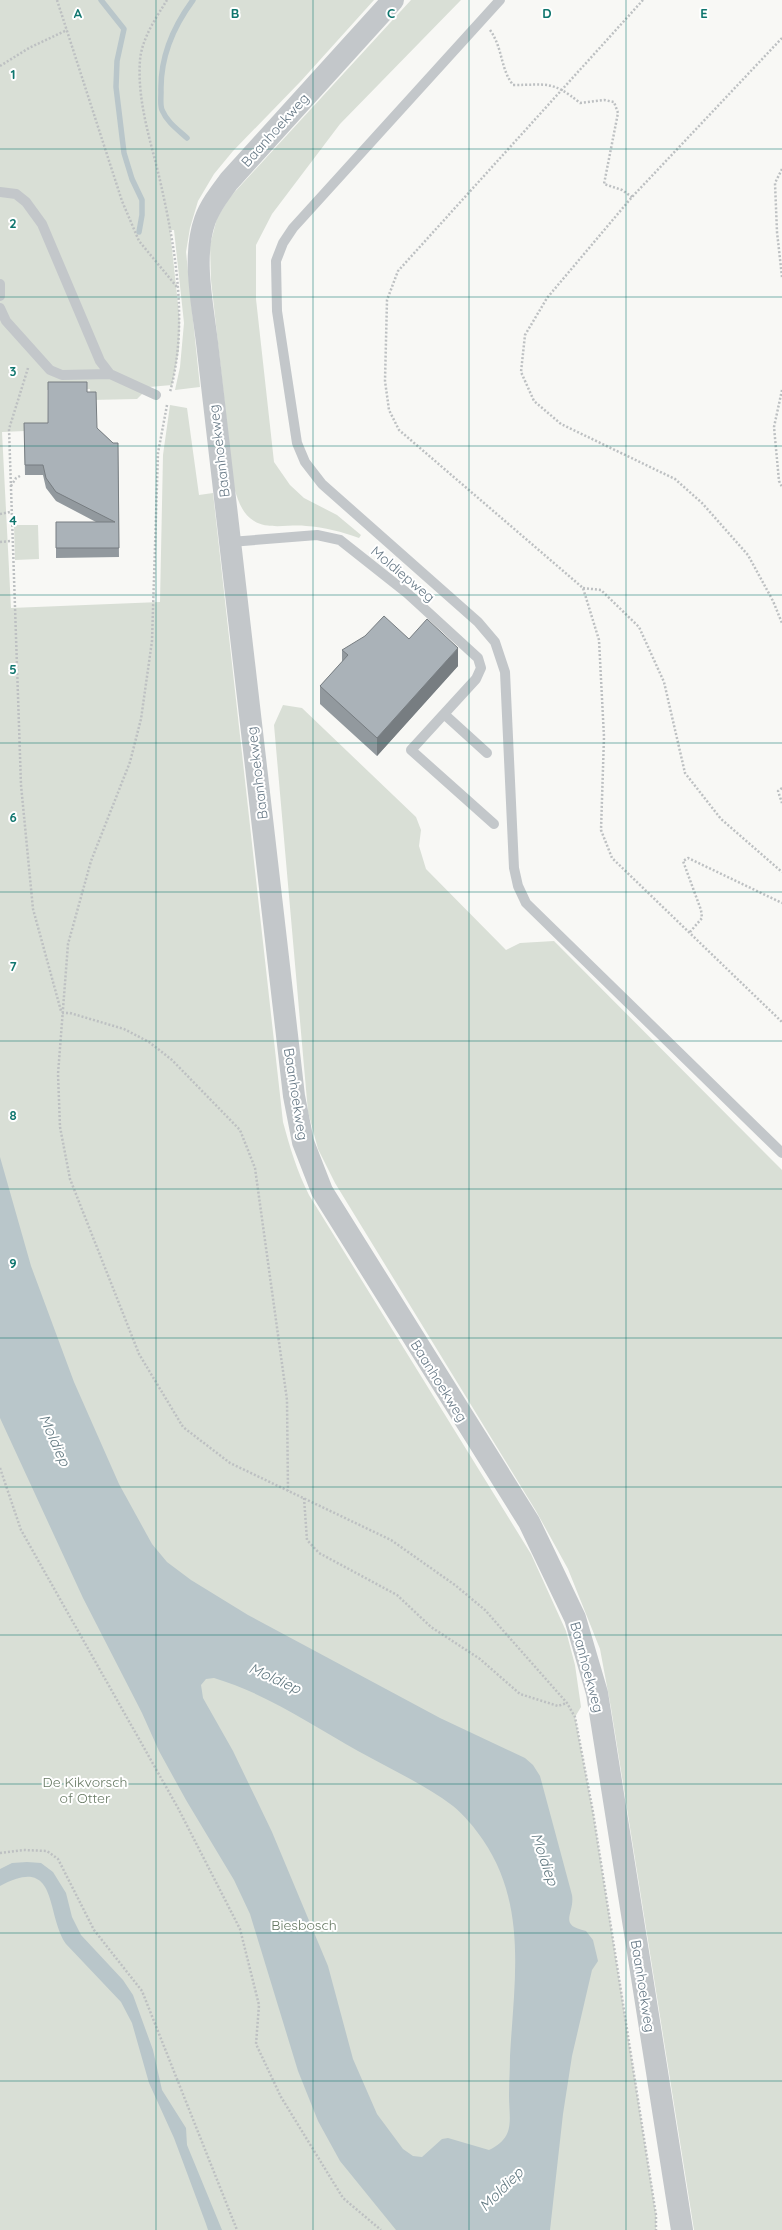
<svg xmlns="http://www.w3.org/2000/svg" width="782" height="2230" viewBox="0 0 782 2230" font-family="Quicksand,sans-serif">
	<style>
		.green { fill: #d9dfd6 }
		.water { fill: #b9c6ca; fill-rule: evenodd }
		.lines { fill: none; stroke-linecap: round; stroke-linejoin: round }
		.stream { stroke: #b9c6ca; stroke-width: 5.5 }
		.path { stroke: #bdc0c2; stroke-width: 2.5; stroke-dasharray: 2 2; stroke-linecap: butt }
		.service { stroke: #c3c7ca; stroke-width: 10 }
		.tertiary { stroke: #c3c7ca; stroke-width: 22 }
		.wall { fill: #92999e }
		.shaded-wall { fill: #777d81 }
		.building { fill: #aab2b8; stroke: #777d81 }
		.grid { fill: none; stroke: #0f766e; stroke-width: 1; stroke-opacity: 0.55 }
		.labels { text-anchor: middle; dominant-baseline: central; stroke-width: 4; stroke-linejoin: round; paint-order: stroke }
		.street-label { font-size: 14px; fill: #677986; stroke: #fff }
		.park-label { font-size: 14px; fill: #667862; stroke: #fff }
		.water-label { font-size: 15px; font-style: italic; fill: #637a82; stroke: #fff }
		.grid-label { font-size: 13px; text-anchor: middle; font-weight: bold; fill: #0f766e; stroke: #fff; stroke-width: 4; stroke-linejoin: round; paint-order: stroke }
	</style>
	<rect width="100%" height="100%" fill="#f8f8f5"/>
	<path class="green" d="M0,0H374L301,81L233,151L214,174L198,201L190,228L186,252L200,387L175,390L180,367L184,323L174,230H170L180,323L179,350L172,385L149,387L137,399L91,400L90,389L47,390L48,430L2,432L11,608L160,602L163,455L170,405L187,408L199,495L213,493L283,1122C290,1148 297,1171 309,1195L531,1554L566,1631L575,1665L581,1707L575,1717L593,1812L656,2215V2230H0Z
		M411,0H461L340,124L272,214L256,245V299L274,462L290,485L304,498L337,515L361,535L359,538C342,532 325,527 306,526C290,524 268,530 254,521C242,514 238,500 234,488L211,280L210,245L217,218L230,197Z
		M14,525H38L39,559L15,560Z
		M283,705L302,708L416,817L421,830L419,846L426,869L506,950L520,943L554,941L782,1170V2230H694L611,1708L600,1649L568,1569L536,1511L335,1183L318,1149L308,1112L274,725Z"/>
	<path class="water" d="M0,1157L31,1266L74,1382L119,1484L152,1544L167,1562L191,1580L248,1615L440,1718L525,1758L533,1765L540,1776L572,1895C575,1914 557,1925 586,1931L593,1940L598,1961L592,1970L572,2056L563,2114L550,2230H396L340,2161L318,2121L298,2071L250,1914L234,1880L186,1800L159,1751L142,1713L83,1598L0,1418ZM214,1678C265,1693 312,1725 358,1751C390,1769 424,1784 453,1806C464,1815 475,1828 483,1840C528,1906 514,1982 510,2056C510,2069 509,2082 509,2095C509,2120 516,2137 489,2150L448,2138L442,2139L422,2157L413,2156L403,2149L377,2114L353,2059L328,1966L272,1832L233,1751L203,1698L201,1685L206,1679Z
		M27,1862L41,1863L53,1872L66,1893L72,1917L81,1935L123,1980L133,1995L153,2050L162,2090L186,2128L187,2145L222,2230H208L206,2224L174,2138L149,2083L132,2023L121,2002L66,1944C45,1913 59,1854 0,1886V1869L12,1863Z"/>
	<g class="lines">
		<path class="stream" d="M101,0L124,29L117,61L116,87L124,153L132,179L142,200V215L139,232
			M187,138C177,129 167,122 162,110C160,105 161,98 161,92C160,58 173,27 193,0"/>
		<path class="path" d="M57,0L122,201L139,241L177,287
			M167,0C156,18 142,38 140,60C137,100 150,139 159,176C175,246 189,322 170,392
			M643,0L398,271L387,300L385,381L389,410L399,430L583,588L599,640L604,737L601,830L612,858L782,1022
			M490,30C503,48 500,68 513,85C547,85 552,80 580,103L604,100L614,102L618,113L604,184L622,190L632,197
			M782,38L632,197L547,298L525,335L521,372L534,401L561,424L675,479L702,503L748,555L773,601L782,623
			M0,66L29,48L67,30
			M782,169L775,183L777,232L782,277
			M28,368L9,429L21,785L33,909L61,1011
			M782,390L774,427L779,481L782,487
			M167,405L158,453L152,641L141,719L130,762L91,861L68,944L58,1074L60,1127L70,1179L139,1354L183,1427L230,1463L391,1540L455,1585L485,1610L567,1703L575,1717L593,1812L656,2215V2230
			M11,486L16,478L20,476
			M0,514L10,512
			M0,542L11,541
			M583,588L601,590L639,627L664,682L685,773L721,819L782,872
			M782,788L778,791L782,803
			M690,932L702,918L701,910L683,861L688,858L782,903
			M62,1013H70L124,1029L149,1042L172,1060L240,1130L255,1168L287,1400L288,1491
			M0,1468L21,1530L178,1808L240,1929L259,2005L256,2044L281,2097L343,2198L381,2230
			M304,1498L307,1540L319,1553L397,1595L431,1627L480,1659L520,1694L558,1706L567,1703
			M0,1853L23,1850L47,1851L58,1859L94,1930L142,1991L237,2230"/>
		<path class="service" d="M500,0L293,228L283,243L276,261L277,311L297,443L305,462L322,484L478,622L495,642L505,672L514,868L518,886L526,903L782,1153
			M0,192L16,194L26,202L42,224L100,361L110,374
			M0,284V296
			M0,308L6,321L50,370L62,375L110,374L156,395
			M230,542L317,535L340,540L407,593L478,658L481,668L476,679L411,750L494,824
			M444,714L487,753"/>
		<path class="tertiary" d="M393,0L229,181C220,193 210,206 205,220C191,259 204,311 208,351L294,1096L303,1142L322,1191L529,1522L575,1618L597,1693L682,2230"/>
	</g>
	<path class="wall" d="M87,392L97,428L113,443H118L119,557L56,558V522H96L56,501L46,488L43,475H25L24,423H48Z
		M409,639L458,666L377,756L320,704V686L342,662V650Z"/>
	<path class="shaded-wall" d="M458,648V666L377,756V738Z"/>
	<path class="building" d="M48,382H87V392H96L97,428L113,443H118L119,548H56V522H115L56,492L46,478L43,465H25L24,423H48Z
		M384,616L409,639L427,619L458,648L377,738L320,686L348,655L342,650L365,636Z"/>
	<path class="grid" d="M156,0V2230M313,0V2230M469,0V2230M626,0V2230M0,149H782M0,297H782M0,446H782M0,595H782M0,743H782M0,892H782M0,1041H782M0,1189H782M0,1338H782M0,1487H782M0,1635H782M0,1784H782M0,1933H782M0,2081H782"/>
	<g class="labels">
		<g class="street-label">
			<text transform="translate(275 130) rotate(-48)">Baanhoekweg</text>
			<text transform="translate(219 451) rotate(-97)">Baanhoekweg</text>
			<text transform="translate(403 574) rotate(40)">Moldiepweg</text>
			<text transform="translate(257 773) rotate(-97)">Baanhoekweg</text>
			<text transform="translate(296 1094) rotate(81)">Baanhoekweg</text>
			<text transform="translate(439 1381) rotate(58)">Baanhoekweg</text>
			<text transform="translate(587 1667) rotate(75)">Baanhoekweg</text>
			<text transform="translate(643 1986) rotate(81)">Baanhoekweg</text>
		</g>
		<g class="park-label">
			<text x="85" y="1782">De Kikvorsch<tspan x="85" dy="16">of Otter</tspan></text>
			<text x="304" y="1925">Biesbosch</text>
		</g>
		<g class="water-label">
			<text transform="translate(55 1440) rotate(66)">Moldiep</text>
			<text transform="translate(275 1678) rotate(24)">Moldiep</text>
			<text transform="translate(545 1859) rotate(71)">Moldiep</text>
			<text transform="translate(501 2189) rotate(-45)">Moldiep</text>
		</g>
	</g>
	<g class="grid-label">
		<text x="78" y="18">A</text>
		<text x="235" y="18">B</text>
		<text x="391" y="18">C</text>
		<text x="547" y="18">D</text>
		<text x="704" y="18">E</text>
		<text x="13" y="79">1</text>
		<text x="13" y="228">2</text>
		<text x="13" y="376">3</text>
		<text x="13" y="525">4</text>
		<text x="13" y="674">5</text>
		<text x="13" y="822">6</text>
		<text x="13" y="971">7</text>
		<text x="13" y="1120">8</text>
		<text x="13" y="1268">9</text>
	</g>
</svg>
